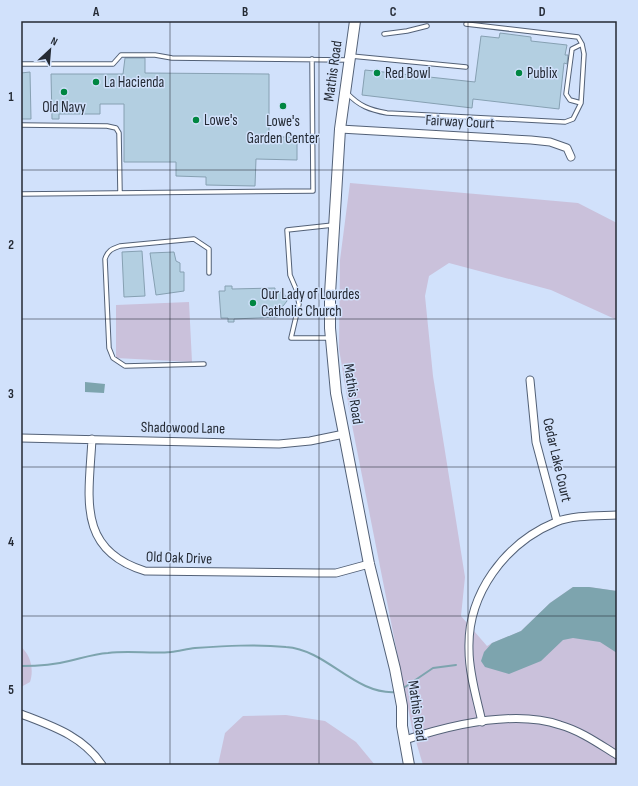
<svg xmlns="http://www.w3.org/2000/svg" width="638" height="786" viewBox="0 0 638 786" font-family="'Sofia Sans Condensed',sans-serif">
	<style>
		.green { fill: #cac1db }
		.water { fill: #7da4ae }
		.lines { fill: none; stroke-linecap: round; stroke-linejoin: round }
		.stream { stroke: #7da4ae; stroke-width: 2 }
		.building { fill: #b3cfe1; stroke: #86a0b2 }
		.lane-casing { stroke: #536177; stroke-width: 5.5 }
		.street-casing { stroke: #536177; stroke-width: 9 }
		.secondary-casing { stroke: #536177; stroke-width: 12 }
		.lane { stroke: #fff; stroke-width: 3.5 }
		.street { stroke: #fff; stroke-width: 7 }
		.secondary { stroke: #fff; stroke-width: 10 }
		.grid { fill: none; stroke: #242a34; stroke-width: 1; stroke-opacity: 0.55 }
		.poi-dot { fill: #008641; stroke: #d1e1fb; stroke-width: 1.5 }
		.labels { text-anchor: middle; dominant-baseline: central; stroke-width: 3; stroke-linejoin: round; paint-order: stroke }
		.street-label { font-size: 15px; fill: #242a34; stroke: #d1e1fb }
		.poi-label { font-size: 15px; fill: #242a34; stroke: #d1e1fb; text-anchor: start }
		.neatline { fill: none; stroke: #242a34; stroke-width: 1.5 }
		.grid-label { font-size: 13px; text-anchor: middle; font-weight: bold; fill: #242a34 }
	</style>
	<rect width="100%" height="100%" fill="#d1e1fb"/>
	<path class="green" d="M350,183L578,203L617,223V320L551,290L449,263L429,276L425,296L433,376L465,577L461,616L487,646L492,643L521,631L550,603L573,587H589L617,591V765H423L412,728L351,420L339,349L340,260Z
		M189,302L192,362L116,358V305Z
		M21,647C31,655 34,670 30,682L21,687Z
		M286,715L325,721L356,742L375,765H218L225,733L243,716Z"/>
	<path class="water" d="M85,382L105,384L104,393L85,392Z
		M573,587H589L617,591V653L600,642L573,638L563,640L541,661L509,674L485,667L481,661L484,652L492,643L521,631L550,603Z"/>
	<g class="lines">
		<path class="stream" d="M21,666C37,666 54,665 69,661C82,658 94,654 108,653C129,650 150,654 171,652C179,651 187,649 195,648C225,646 256,644 286,647C328,650 354,695 396,692
			M405,687L433,668L456,665"/>
	</g>
	<path class="building" d="M500,33L531,37V41L567,45L565,55H568L567,64L564,63L559,109L473,99L472,108L362,95L365,70L475,82L481,36L499,38Z
		M125,58H145V73L269,74V137H297V160L256,159L255,186L206,185V177L176,176V162H124V104H100V114H59V119H52L51,74H123Z
		M30,72L31,119H21V73Z
		M142,251L145,296L124,297L122,252Z
		M174,252L176,261L180,263V272H184V291L156,295L150,253Z
		M225,286H232V289L275,288V291L284,293L287,301L283,306L278,309V317L234,319V322H228V318H221L219,291H225Z"/>
	<g class="lines">
		<g class="lane-casing">
			<path id="lane" d="M384,34L407,31L427,26
				M351,56L466,67
				M21,64H113L121,55H155L172,58L348,60
				M347,93C359,106 370,110 387,113L565,122L573,119L581,103L584,54L582,44L578,37L466,24
				M581,103L570,100L566,94L572,49L582,44
				M21,125L107,126L116,128L119,133L120,192
				M21,194L313,191L312,59
				M330,338H291L299,304L296,289L290,275L287,230L333,225
				M204,364L125,366L113,358L109,348L105,259C108,250 112,249 120,246L194,239L209,249V273"/>
		</g>
		<g class="street-casing">
			<path id="street" d="M340,129L531,140L550,142L567,148L571,157
				M530,380L536,442L557,521
				M21,438L279,444L310,441L344,434
				M92,439C89,497 76,550 145,571L317,573H336L369,564
				M21,714C52,726 83,736 102,765
				M482,722C477,699 469,674 469,650C467,594 505,543 556,522C573,515 599,516 617,515
				M405,740C451,725 514,709 560,725C581,731 599,744 617,755"/>
		</g>
		<g class="secondary-casing">
			<path id="secondary" d="M355,21L340,129L330,294V328L336,393L344,434L369,564L395,669L402,706V726L409,765"/>
		</g>
		<use href="#lane" class="lane"/>
		<use href="#street" class="street"/>
		<use href="#secondary" class="secondary"/>
	</g>
	<path class="grid" d="M170,21V765M319,21V765M468,21V765M21,170H617M21,319H617M21,467H617M21,616H617"/>
	<g class="poi-dot">
		<circle cx="377" cy="73" r="4"/>
		<circle cx="519" cy="73" r="4"/>
		<circle cx="96" cy="82" r="4"/>
		<circle cx="64" cy="92" r="4"/>
		<circle cx="283" cy="106" r="4"/>
		<circle cx="196" cy="120" r="4"/>
		<circle cx="253" cy="303" r="4"/>
	</g>
	<g class="labels">
		<g class="street-label">
			<text transform="translate(333 71) rotate(-82)">Mathis Road</text>
			<text transform="translate(460 122) rotate(3)">Fairway Court</text>
			<text transform="translate(353 394) rotate(81)">Mathis Road</text>
			<text transform="translate(183 428) rotate(1)">Shadowood Lane</text>
			<text transform="translate(557 460) rotate(77)">Cedar Lake Court</text>
			<text transform="translate(179 558) rotate(2)">Old Oak Drive</text>
			<text transform="translate(417 711) rotate(82)">Mathis Road</text>
		</g>
		<g class="poi-label">
			<text x="385" y="73">Red Bowl</text>
			<text x="527" y="73">Publix</text>
			<text x="104" y="82">La Hacienda</text>
			<text x="64" y="107" text-anchor="middle">Old Navy</text>
			<text x="204" y="120">Lowe's</text>
			<text x="283" y="121" text-anchor="middle">Lowe's<tspan x="283" dy="17">Garden Center</tspan></text>
			<text x="261" y="294">Our Lady of Lourdes<tspan x="261" dy="17">Catholic Church</tspan></text>
		</g>
	</g>
	<rect width="638" height="786" fill="none" stroke="#d1e1fb" stroke-width="44"/>
	<g transform="translate(50 50) rotate(26)" stroke="#d1e1fb" stroke-width="3" paint-order="stroke">
	<path d="M0-3L7 15L0 10L-7 15Z" fill="#242a34"/>
	<text y="-6" font-size="11" font-weight="bold" text-anchor="middle" fill="#242a34">N</text>
	</g>
	<rect x="22" y="22" width="594" height="742" class="neatline"/>
	<g class="grid-label">
		<text x="96" y="16">A</text>
		<text x="245" y="16">B</text>
		<text x="393" y="16">C</text>
		<text x="542" y="16">D</text>
		<text x="11" y="101">1</text>
		<text x="11" y="249">2</text>
		<text x="11" y="398">3</text>
		<text x="11" y="546">4</text>
		<text x="11" y="694">5</text>
	</g>
</svg>
